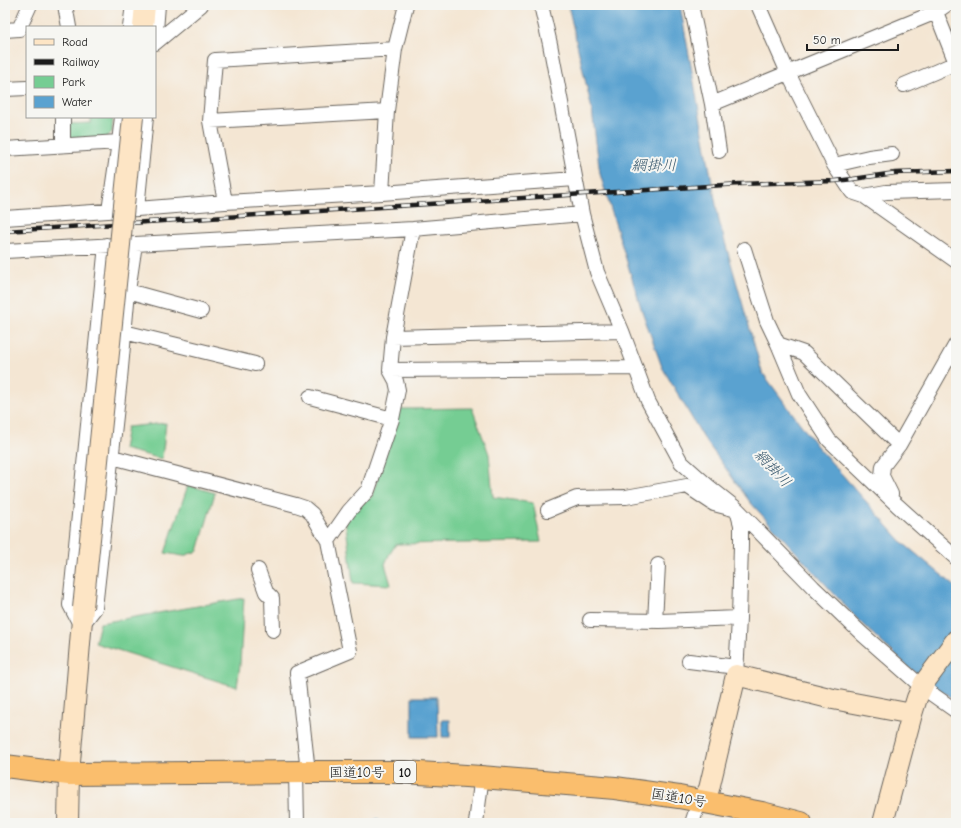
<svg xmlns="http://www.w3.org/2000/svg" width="961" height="828" viewBox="0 0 961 828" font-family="'Comic Neue','Klee One',sans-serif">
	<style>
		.green { fill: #75cd93; stroke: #487458 }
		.water { fill: #5aa2d0; stroke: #3b5f76 }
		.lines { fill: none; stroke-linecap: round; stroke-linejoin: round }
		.stream { stroke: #5aa2d0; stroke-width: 3.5 }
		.street-casing { stroke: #68635c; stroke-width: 16 }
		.secondary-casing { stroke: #68635c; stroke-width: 22 }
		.highway-casing { stroke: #68635c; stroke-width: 24 }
		.street { stroke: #fff; stroke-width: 14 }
		.secondary { stroke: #fde5c5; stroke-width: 20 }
		.highway { stroke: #fabe6d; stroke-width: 22 }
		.rail-casing { stroke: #1c1c1c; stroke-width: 4.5 }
		.rail { stroke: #f6f6f2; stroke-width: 3; stroke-dasharray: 9; stroke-linecap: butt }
		.secondary-bridge-casing { stroke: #68635c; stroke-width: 22; stroke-linecap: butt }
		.secondary-bridge { stroke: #fde5c5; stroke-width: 20 }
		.labels { text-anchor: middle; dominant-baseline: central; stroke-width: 4; stroke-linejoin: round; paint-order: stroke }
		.shield { fill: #f6f6f2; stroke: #5d5d5c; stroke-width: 1 }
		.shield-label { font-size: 13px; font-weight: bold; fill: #1c1c1c }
		.street-label { font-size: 14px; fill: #1c1c1c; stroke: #f6f6f2 }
		.water-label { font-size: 15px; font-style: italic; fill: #38586d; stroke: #f6f6f2 }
	</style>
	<rect width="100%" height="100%" fill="#f6f6f2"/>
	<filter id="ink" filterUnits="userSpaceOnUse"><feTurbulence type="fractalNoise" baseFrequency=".025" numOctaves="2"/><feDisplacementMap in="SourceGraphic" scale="8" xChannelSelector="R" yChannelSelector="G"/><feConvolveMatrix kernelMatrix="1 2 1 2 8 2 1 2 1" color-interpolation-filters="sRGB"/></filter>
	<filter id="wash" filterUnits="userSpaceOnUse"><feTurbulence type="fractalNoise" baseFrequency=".012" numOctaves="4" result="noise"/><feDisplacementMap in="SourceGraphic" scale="16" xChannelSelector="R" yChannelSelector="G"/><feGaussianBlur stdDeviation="0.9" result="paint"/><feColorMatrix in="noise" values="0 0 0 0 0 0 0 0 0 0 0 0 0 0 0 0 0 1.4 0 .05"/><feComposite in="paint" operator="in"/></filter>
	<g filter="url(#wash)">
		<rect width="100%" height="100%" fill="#f4e6d3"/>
		<path class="green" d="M91,117H113L112,132L106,138L74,140L67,134V124L91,123Z
			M472,408L489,454L493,497L533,503L541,542L396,544L389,555L385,564L391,585L353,583L345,518L372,496L399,409Z
			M166,423L162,459L123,449L127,427Z
			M188,485L215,493L198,551L183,556L165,553Z
			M244,598L240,665L237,687L95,643L100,623Z"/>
		<path class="water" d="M568,5H680L719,221L762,372L816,445L903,543L956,587V701L910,669L859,621L750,502L703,437L662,367L642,311L600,174L592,110Z
			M412,697H437L438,737H412Z
			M442,720H450V737H442Z"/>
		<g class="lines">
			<path class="stream" d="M377,823V820"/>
		</g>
	</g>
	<g filter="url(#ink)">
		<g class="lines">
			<g class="street-casing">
				<path id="street" d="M65,5L69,27
					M541,5L550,44L582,214L597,272L622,331L648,401L681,462L708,486L737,509L813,587L862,634L922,687L956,711
					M691,5L712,104L719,151
					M758,5L788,73L834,165L852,192L864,196L956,261
					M130,27L133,5
					M5,30L19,29L30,5
					M155,43L201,5
					M155,43L158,5
					M904,85L956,63L936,12
					M5,89L27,88
					M712,104L936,12L946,5
					M210,121L387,111
					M63,145V117
					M5,149L119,142H143
					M834,165L869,157L892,154
					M382,193L387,111L395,49L406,5
					M864,196L886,192L956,190
					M225,202L210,121L215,60L395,49
					M137,209L146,117
					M109,211L119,142L122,117
					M5,218L137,209L225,202L382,193L575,179
					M106,245L70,605L81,626L95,608L120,379L128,291L135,244
					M744,249L767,321L778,344L799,394L829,440L897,505L956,558
					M5,251L413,229L582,214
					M118,290L128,291L201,311
					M124,332L255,364
					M393,337L622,331
					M778,344L804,353L899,445
					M390,370L636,368
					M310,397L392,419
					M103,456L112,457L296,505L305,508L312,514L328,541L350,651L297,673L308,772
					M891,494L882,476L883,466L899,445L956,344
					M548,510L577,498L626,497L687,486L714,504L733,509
					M328,541L349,511L368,490L392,419L398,390L396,381L390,370L393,337L413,229
					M258,570L266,592L272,598L273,630
					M590,620L660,621L739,618
					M655,621L658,565
					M689,661L736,667
					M736,675L739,618L741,545V525L737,510
					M296,772L297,823
					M476,823L481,783V777
					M692,823L696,811L702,801"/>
			</g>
			<g class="secondary-casing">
				<path id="secondary" d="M143,27L145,5
					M702,801L709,789L736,675L833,699L912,714
					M68,823L69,774L83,608
					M883,823L912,714L917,698L924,683L956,640"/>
			</g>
			<g class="highway-casing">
				<path id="highway" d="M5,766L69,774L308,772H404L481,777L615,788L679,797L762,813L801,823"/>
			</g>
			<use href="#street" class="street"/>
			<use href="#secondary" class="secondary"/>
			<use href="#highway" class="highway"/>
			<g class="rail-casing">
				<path id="rail" d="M5,231L740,184L835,181L853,179L895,173L956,171"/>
			</g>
			<use href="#rail" class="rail"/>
			<g class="secondary-bridge-casing">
				<path id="secondary-bridge" d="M83,608L133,117"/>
			</g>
			<use href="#secondary-bridge" class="secondary-bridge"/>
		</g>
	</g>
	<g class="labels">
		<rect class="shield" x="394" y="761" width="22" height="22" rx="3"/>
		<g class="shield-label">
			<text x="405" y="772">10</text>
		</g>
		<g class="street-label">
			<text x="357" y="772">国道10号</text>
			<text transform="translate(679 798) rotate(9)">国道10号</text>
		</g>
		<g class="water-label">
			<text x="654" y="165">網掛川</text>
			<text transform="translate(773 468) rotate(47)">網掛川</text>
		</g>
	</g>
	<rect width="961" height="828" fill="none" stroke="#f6f6f2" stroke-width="20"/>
	<rect x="26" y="26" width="130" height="92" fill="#f6f6f2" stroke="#9f9f9c"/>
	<rect x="34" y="39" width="20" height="6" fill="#fde5c5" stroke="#9f9f9c"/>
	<text x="62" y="46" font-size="12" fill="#1c1c1c">Road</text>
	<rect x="34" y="59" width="20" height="6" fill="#1c1c1c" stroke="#9f9f9c"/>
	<text x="62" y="66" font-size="12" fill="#1c1c1c">Railway</text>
	<rect x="34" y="76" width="20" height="12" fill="#75cd93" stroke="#9f9f9c"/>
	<text x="62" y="86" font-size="12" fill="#1c1c1c">Park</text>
	<rect x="34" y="96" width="20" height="12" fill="#5aa2d0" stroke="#9f9f9c"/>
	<text x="62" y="106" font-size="12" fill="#1c1c1c">Water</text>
	<path d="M807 44v6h91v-6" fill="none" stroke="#1c1c1c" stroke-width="2"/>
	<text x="813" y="44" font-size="12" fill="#1c1c1c" stroke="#f6f6f2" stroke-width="3" paint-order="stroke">50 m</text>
</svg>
